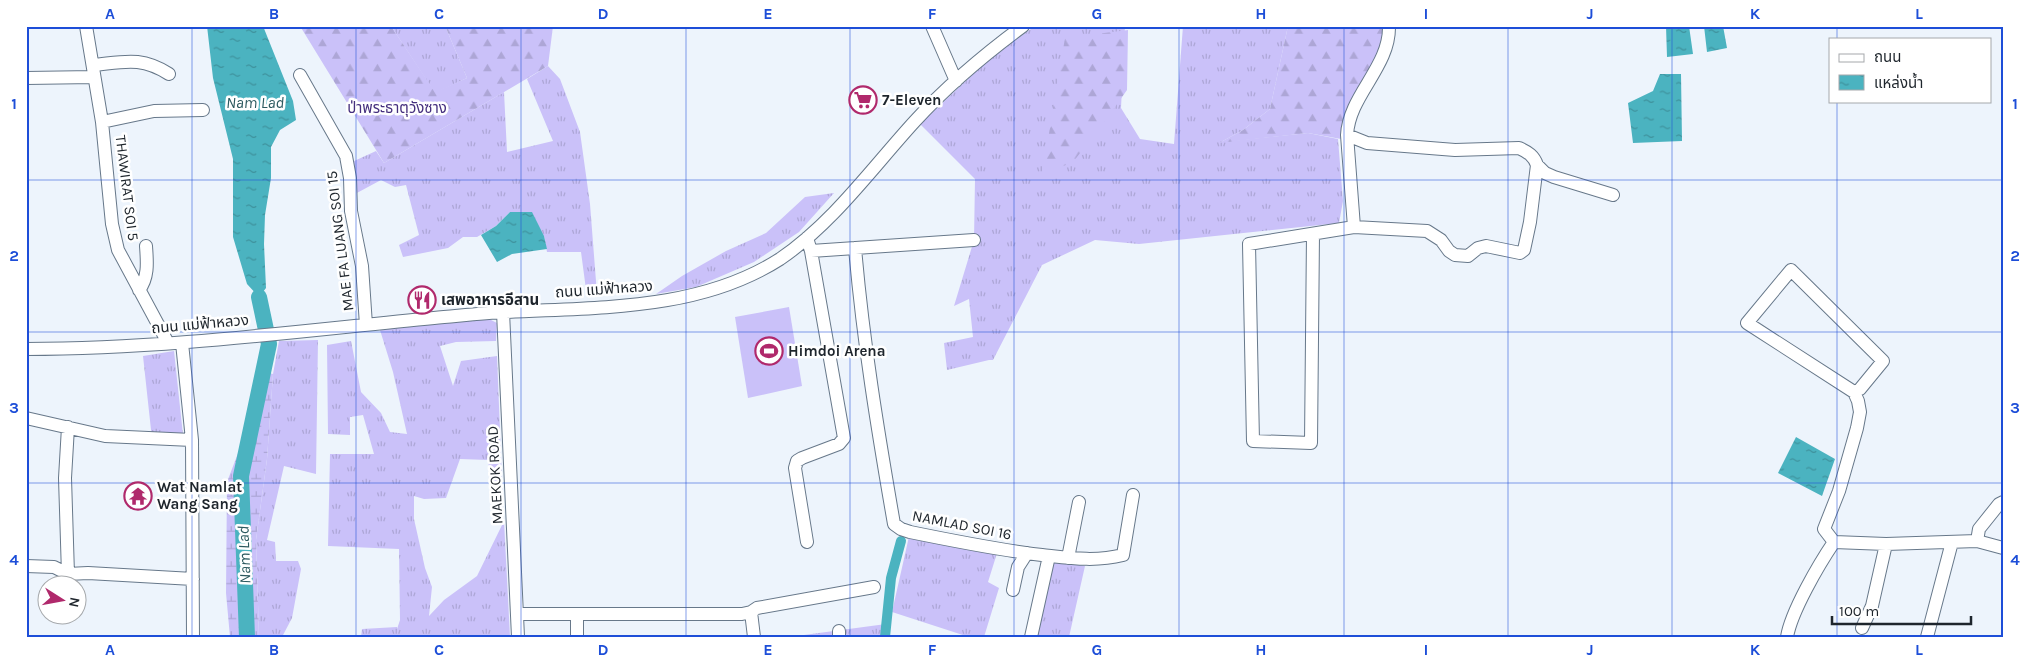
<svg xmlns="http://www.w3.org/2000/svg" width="2029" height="663" viewBox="0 0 2029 663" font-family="Karla,'Noto Sans Thai',sans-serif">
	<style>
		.grass { fill: url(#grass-tufts) }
		.forest { fill: url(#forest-firs) }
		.wetland { fill: url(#wetland-marsh) }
		.garden { fill: #cac1f9 }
		.water { fill: url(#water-ripples) }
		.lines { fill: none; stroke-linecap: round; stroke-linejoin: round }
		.canal { stroke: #4bb3c0; stroke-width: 10 }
		.river { stroke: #4bb3c0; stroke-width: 16 }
		.minor-casing { stroke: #67788a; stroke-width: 14 }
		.minor { stroke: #fff; stroke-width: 12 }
		.grid { fill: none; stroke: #1d4ed8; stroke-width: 1; stroke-opacity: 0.55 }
		.labels { text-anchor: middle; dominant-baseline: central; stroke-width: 5; stroke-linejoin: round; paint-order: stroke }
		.poi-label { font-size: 15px; font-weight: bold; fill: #1e252c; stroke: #fff; text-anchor: start }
		.park-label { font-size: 15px; fill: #452f7e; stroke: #fff }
		.street-label { font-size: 15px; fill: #1e252c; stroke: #fff }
		.water-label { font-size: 16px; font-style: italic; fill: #2c595f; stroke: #fff }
		.neatline { fill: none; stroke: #1d4ed8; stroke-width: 2 }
		.grid-label { font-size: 16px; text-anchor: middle; font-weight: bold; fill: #1d4ed8 }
	</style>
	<defs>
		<pattern id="grass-tufts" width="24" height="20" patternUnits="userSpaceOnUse" patternTransform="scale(1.25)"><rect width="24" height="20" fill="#cac1f9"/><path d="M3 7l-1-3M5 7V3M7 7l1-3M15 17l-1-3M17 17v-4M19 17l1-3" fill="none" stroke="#ada6d6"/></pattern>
		<pattern id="forest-firs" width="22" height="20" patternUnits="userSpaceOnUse" patternTransform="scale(1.25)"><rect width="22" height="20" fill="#cac1f9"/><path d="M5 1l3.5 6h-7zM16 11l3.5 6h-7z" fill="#ada6d6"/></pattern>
		<pattern id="wetland-marsh" width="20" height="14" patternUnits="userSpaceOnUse" patternTransform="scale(1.25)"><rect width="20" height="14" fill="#cac1f9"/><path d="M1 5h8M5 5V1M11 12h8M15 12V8" fill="none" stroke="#ada6d6"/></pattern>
		<pattern id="water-ripples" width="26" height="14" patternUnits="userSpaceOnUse" patternTransform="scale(1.25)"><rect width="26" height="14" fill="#4bb3c0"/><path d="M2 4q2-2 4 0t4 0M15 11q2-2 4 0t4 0" fill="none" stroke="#3e919c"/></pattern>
	</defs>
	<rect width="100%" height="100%" fill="#edf4fc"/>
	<path class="grass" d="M391,26L446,28L467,78L435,93Z
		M1035,26H1125L1121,108L1140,139L1174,144L1183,26H1288L1270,109L1243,130L1221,142L1308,133L1338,139L1343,201L1339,223L1139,244L1095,240L1042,265L993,360H989L947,370L944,343L973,337L969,299L954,306L974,240L975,179L920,124L988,60Z
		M548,66L560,79L580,132L590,204L597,294L587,297L581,252H547L544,236L510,212L496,226L477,237H463L448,248L403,257L399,245L419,235L406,185L395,187L381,180L355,194L352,162L376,151L384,163L504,92L507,152L553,141L527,79Z
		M834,193L799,232L754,262L696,287L656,294L682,276L726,251L766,233L805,197Z
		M485,317L497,323L496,341L456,342L440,346L453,386L461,361L497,356L503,506L498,507L493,496L488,460L460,459L446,498L424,499L414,496V519L425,568L432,587L429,616L444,600L477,576L504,521L510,637H361L362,629L397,627V629L400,620L399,549L328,546L330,454H374L363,415L350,417V435L328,434L327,345L351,341L361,392L381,413L390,432L407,434L393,372L380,330Z
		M318,340L316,474L284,466L267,540L275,542L276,561H298L301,569L292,618L282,637H259L256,540L267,459L273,374L279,341Z
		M174,351L183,435L152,439L143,356Z
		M910,532L998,550L988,582L999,588L984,637H969L892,612Z
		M1047,559L1085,566L1069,637H1029Z
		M886,624L885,637H789Z"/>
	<path class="forest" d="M300,26H391L435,92L467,78L446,28L439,26H553L548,66L384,163Z
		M1288,26H1389L1341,139L1308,133L1219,143L1243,130L1270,109Z
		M1128,30L1127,90L1103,124L1073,162L1042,175L1065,38Z"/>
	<path class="wetland" d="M258,370L273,374L267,459L256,540L259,637H230L226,593L227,482L248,427Z"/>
	<path class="garden" d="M789,307L802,386L748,398L735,317Z"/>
	<path class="water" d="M207,26H263L293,101L296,120L280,130L271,147V178L265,215L264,244L266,288L259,297L247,284L233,237V159L213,78Z
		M1666,26H1689L1693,54L1667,57Z
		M1704,26H1723L1727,48L1707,52Z
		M1660,74H1681L1682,141L1633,143L1628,103L1653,91Z
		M510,212H532L544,236L547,249L512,254L497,262L481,235L496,226Z
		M1796,437L1835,459L1822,496L1778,473Z"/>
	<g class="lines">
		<path class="canal" d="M885,637L891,578L901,541"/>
		<path class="river" d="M247,637L241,476L269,344L259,297"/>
		<g class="minor-casing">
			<path id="minor" d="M86,26L102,122L112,224L118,250L168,343
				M932,26L956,81
				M93,65C124,62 141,56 169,74
				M300,75L346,156L350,178L351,211L362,266L366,325
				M26,78L94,77
				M102,122L154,111L203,110
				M1347,135L1354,227
				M1537,165L1545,173L1554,177L1613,195
				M1313,234L1311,443L1253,441L1249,244L1354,227L1427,231L1441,240L1449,251L1455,255L1468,256L1478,248L1486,246L1520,253L1524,250L1530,222L1537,165C1534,156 1528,152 1519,148L1455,150L1367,143L1347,135C1349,95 1390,67 1389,26
				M807,238L811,251L844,438L839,444L802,458L797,461L795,468L807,542
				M855,248C863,341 878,432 894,524L901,529L910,532C954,541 998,550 1042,555C1070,558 1095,562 1123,555L1133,495
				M811,251L974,240
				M1791,270L1883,361L1860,389L1854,392L1747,323Z
				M139,290C149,277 147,261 146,246
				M503,312L518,637
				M182,343L192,440L193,637
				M26,349C163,349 299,331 434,318C458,316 482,313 506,312C598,307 699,311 780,259C833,223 872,168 915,121C947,86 985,54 1023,26
				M26,418L105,436L192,440
				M68,427L65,478L68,574
				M1977,541L1979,529L1999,504L2003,502
				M1834,542L1824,529L1839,491L1857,428L1860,412L1858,401L1854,392
				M1068,558L1079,502
				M26,566L54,567L68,574L88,573L193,579
				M1013,590L1018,567L1027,553
				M751,612L754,637
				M517,614H742L751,612L757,608L874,587
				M1862,628L1872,606L1886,544
				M839,631V637
				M577,637V614
				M1031,637L1049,556
				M1787,637C1791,612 1819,564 1834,542L1886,544L1977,541L2003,548
				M1927,637L1952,542"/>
		</g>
		<use href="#minor" class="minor"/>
	</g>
	<path class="grid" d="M192,26V637M356,26V637M521,26V637M686,26V637M850,26V637M1014,26V637M1179,26V637M1344,26V637M1508,26V637M1672,26V637M1837,26V39M1837,101V637M26,180H2003M26,332H2003M26,483H2003"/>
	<defs>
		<g id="supermarket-ring" transform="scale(1.4375)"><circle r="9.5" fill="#fff" stroke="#b0296c" stroke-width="1.5"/><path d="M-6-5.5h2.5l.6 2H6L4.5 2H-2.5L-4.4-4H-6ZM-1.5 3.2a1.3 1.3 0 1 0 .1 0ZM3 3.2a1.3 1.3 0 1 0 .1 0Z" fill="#b0296c"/></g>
		<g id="restaurant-ring" transform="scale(1.4375)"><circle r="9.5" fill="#fff" stroke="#b0296c" stroke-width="1.5"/><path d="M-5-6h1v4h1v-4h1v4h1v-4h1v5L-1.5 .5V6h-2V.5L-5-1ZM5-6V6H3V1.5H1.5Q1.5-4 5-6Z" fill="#b0296c"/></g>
		<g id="stadium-ring" transform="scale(1.4375)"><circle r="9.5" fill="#fff" stroke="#b0296c" stroke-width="1.5"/><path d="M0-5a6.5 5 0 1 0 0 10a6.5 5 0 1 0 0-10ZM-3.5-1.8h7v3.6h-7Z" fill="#b0296c"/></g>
		<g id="temple-ring" transform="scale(1.4375)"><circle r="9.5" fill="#fff" stroke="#b0296c" stroke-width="1.5"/><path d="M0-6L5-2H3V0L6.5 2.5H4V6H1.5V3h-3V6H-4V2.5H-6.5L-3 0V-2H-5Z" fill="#b0296c"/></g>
	</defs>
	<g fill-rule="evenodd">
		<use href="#supermarket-ring" x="863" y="100"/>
		<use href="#restaurant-ring" x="422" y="300"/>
		<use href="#stadium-ring" x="769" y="351"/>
		<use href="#temple-ring" x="138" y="496"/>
	</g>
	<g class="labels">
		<g class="poi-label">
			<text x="882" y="100">7-Eleven</text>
			<text x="441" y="300">เสพอาหารอีสาน</text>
			<text x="788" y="351">Himdoi Arena</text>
			<text x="157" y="487">Wat Namlat<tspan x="157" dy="17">Wang Sang</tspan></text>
		</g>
		<g class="park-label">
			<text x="397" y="108">ป่าพระธาตุวังซาง</text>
		</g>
		<g class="street-label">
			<text transform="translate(127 188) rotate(83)">THAWIRAT SOI 5</text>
			<text transform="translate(340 241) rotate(-97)">MAE FA LUANG SOI 15</text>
			<text transform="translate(604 289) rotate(-4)">ถนน แม่ฟ้าหลวง</text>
			<text transform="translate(200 324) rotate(-5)">ถนน แม่ฟ้าหลวง</text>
			<text transform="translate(495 475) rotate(-93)">MAEKOK ROAD</text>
			<text transform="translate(962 525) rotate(11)">NAMLAD SOI 16</text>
		</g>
		<g class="water-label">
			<text x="255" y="102">Nam Lad</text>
			<text transform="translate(244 555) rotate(-92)">Nam Lad</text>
		</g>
	</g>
	<rect width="2029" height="663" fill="none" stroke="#ffffff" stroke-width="55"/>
	<rect x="1829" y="38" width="162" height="65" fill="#ffffff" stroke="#a5a8ab"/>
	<rect x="1839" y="54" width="25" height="8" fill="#ffffff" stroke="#a5a8ab"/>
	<text x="1874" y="62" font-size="15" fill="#1e252c">ถนน</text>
	<rect x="1839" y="75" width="25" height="15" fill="url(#water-ripples)" stroke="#a5a8ab"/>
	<text x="1874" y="88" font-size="15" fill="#1e252c">แหล่งน้ำ</text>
	<g transform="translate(62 600) rotate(101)"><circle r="24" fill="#ffffff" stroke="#a5a8ab"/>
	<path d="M0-4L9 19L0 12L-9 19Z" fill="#b0296c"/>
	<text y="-8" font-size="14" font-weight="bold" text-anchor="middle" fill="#1e252c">N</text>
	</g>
	<path d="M1832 616v8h139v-8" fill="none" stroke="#1e252c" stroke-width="2.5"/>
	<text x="1839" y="616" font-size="15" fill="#1e252c" stroke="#ffffff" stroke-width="4" paint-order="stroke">100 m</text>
	<rect x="28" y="28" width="1974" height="608" class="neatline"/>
	<g class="grid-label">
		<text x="110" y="19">A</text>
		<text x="274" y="19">B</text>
		<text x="439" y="19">C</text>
		<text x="603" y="19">D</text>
		<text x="768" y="19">E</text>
		<text x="932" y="19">F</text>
		<text x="1097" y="19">G</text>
		<text x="1261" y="19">H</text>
		<text x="1426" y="19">I</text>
		<text x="1590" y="19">J</text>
		<text x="1755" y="19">K</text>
		<text x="1919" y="19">L</text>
		<text x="14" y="109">1</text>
		<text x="2015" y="109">1</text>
		<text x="14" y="261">2</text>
		<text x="2015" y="261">2</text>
		<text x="14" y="413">3</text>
		<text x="2015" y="413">3</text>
		<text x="14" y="565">4</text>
		<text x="2015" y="565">4</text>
		<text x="110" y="655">A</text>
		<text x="274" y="655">B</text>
		<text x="439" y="655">C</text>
		<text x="603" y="655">D</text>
		<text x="768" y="655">E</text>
		<text x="932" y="655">F</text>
		<text x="1097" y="655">G</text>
		<text x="1261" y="655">H</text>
		<text x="1426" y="655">I</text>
		<text x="1590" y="655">J</text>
		<text x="1755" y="655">K</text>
		<text x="1919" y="655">L</text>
	</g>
</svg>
